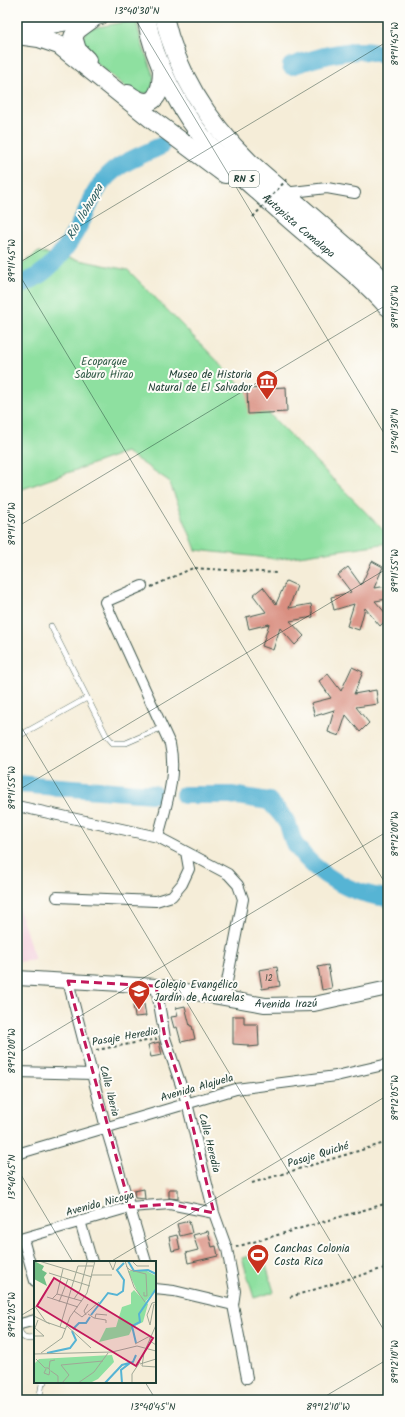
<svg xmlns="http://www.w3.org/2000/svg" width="405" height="1417" viewBox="0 0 405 1417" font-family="Kalam,sans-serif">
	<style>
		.built { fill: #f4cfde }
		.green { fill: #8ee0a0; stroke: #568e6a }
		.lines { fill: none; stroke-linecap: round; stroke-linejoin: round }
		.river { stroke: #56b4d4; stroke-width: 18 }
		.building { fill: #d98f81 }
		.lane-casing { stroke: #3f574d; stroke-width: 6 }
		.street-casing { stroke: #3f574d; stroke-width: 12 }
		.secondary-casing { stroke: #3f574d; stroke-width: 16 }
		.highway-casing { stroke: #3f574d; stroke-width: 20 }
		.path { stroke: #3f574d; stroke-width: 2; stroke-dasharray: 3 3; stroke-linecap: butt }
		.lane { stroke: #fff; stroke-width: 5 }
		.street { stroke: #fff; stroke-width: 10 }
		.secondary { stroke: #fff; stroke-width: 14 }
		.highway { stroke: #fff; stroke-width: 18 }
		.path-bridge { stroke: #3f574d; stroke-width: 2; stroke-dasharray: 3 3; stroke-linecap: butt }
		.marked { fill: none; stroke: #c2185b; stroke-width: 3; stroke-dasharray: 8 5; stroke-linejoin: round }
		.ticks { fill: none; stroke: #1f3d34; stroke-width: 1; stroke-opacity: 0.45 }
		.labels { text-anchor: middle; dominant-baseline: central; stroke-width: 4; stroke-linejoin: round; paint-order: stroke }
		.number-label { font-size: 9px; fill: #4e5247 }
		.shield { fill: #fdfcf7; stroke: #62766e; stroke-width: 1 }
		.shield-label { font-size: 10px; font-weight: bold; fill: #1f3d34 }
		.street-label { font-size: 11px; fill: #1f3d34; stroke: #fdfcf7 }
		.park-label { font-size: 11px; fill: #355e4a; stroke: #fdfcf7 }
		.poi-label { font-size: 11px; fill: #1f3d34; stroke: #fdfcf7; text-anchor: start }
		.water-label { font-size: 12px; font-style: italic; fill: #306164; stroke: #fdfcf7 }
		.inset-river { fill: none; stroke: #56b4d4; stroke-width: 2 }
		.inset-road { fill: none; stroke: #9fa796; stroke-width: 1 }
		.view { fill: #c2185b; fill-opacity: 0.15; stroke: #c2185b; stroke-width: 2 }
		.inset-edge { fill: none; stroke: #1f3d34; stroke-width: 2 }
		.neatline { fill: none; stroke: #1f3d34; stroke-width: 1.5 }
		.ticks-label { font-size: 10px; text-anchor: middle; fill: #1f3d34 }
	</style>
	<rect width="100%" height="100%" fill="#fdfcf7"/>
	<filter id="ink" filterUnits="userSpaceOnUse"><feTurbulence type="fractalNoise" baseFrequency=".025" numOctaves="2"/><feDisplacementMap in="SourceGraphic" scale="8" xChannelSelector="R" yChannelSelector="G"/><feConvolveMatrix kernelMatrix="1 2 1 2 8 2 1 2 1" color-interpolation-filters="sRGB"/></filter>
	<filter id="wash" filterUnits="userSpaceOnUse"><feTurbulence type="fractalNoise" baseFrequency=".012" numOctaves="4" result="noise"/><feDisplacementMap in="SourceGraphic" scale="16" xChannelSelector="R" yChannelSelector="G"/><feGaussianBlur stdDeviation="0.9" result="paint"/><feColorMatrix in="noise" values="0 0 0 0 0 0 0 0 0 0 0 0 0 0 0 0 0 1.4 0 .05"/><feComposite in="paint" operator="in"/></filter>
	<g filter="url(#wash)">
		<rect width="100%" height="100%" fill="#f5edd8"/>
		<path class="built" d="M17,903L35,960L17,962Z"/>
		<path class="green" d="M136,20L141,41L154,77L151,93L134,94L84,53L80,43L87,29Z
			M39,252L128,270L388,535V543L278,559L196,550L169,481L126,452L17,491V268Z
			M262,1252L274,1292L254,1298L242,1258Z"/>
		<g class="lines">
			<path class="river" d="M291,66C318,57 361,43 388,57
				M17,285C48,278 68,247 82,220C89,207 94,191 104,180C118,163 142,155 161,146
				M17,784L154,794
				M184,795H231L269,801C275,808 283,815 287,823C291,830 291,840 296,846C318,876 351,894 388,898"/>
		</g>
		<g id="blocks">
			<path class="building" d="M286,387L287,412L248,414L247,389Z
				M372,561L383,567L374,588L388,586V599L375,601L388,616V618L380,626L365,608L359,630L347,626L354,604L334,610L331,597L351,592L338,575L348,567L361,585Z
				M286,581L297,586L289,608L311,604L313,617L290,621L304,636L295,645L280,628L273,650L262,646L269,624L249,629L246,617L266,612L253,595L263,587L276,604Z
				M352,667L363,672L354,694L376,690L378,704L356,707L369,723L360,732L346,715L339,736L328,732L334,710L315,716L311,703L331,698L319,681L328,674L341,691Z
				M328,965L332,988L322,990L318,967Z
				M277,967L280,986L262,989L259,970Z
				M144,1004L146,1016L135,1017L133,1005Z
				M185,1006L190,1026H192L195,1039L181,1042L177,1027L174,1028L171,1017L178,1016L176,1008Z
				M233,1016H244V1024H258L259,1046L248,1047V1045L233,1044Z
				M159,1042L162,1055L151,1057L148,1045Z
				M144,1189L145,1199L135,1198L134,1191Z
				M169,1189H178V1199L169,1198Z
				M189,1221L192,1233L180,1236L177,1224Z
				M208,1231L212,1247L216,1246L218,1256L188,1263L186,1253L198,1250L193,1235Z
				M177,1235L180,1249L172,1251L169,1237Z"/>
		</g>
	</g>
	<g filter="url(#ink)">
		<use href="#blocks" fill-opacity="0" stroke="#3f574d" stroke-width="1"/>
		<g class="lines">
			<g class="lane-casing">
				<path id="lane" d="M51,626L106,735L113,743H126L163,727
					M17,737L87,698
					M18,1325C21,1336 22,1341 35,1338
					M39,1400L42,1384L44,1382"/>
			</g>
			<g class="street-casing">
				<path id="street" d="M284,193L327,188L355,193
					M142,586L105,602L170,744C177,776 166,806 158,837
					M17,806L158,837L228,874L238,885L243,899L224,997
					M57,897L156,901L172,896L182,884L189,869L186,852
					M68,981L106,1128L146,1262
					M156,986L165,1038L187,1103L214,1213L227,1249L235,1291L233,1305L247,1378
					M17,1072L93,1074
					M17,1154L236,1089L336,1076L388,1064
					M80,1221L92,1262
					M23,1239L35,1281
					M17,1240L130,1207L170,1204L214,1213
					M155,1289L174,1291L233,1305
					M17,1325L35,1320"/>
			</g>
			<g class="secondary-casing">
				<g id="secondary">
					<path d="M29,30L101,17"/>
					<path id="s1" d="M17,978L156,986L265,1005L314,1004L388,988"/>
				</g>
			</g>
			<g class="highway-casing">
				<g id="highway">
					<path id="s2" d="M146,17C154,63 181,114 212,148C227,164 243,178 259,192C277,208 295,225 314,240C339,261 366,282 388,307"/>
					<path d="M164,17C177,73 208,122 249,162L372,269L388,286"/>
					<path d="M17,31L39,22L44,17"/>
					<path d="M17,35L39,38L59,45L154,121L225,174"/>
					<path d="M87,60L77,50L73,37L77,30L92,19"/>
					<path d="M128,94C154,114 162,93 162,69"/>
				</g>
			</g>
			<path class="path" d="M151,587L193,568L277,573
				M96,1050L157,1039
				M252,1183L388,1142
				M236,1247L388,1203
				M290,1297L388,1267"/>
			<use href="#lane" class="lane"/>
			<use href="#street" class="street"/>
			<use href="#secondary" class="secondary"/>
			<use href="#highway" class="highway"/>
			<path class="path-bridge" d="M253,217L287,179"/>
		</g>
	</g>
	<path class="marked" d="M68,981L156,986L165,1038L187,1103L214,1213L170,1204L130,1207Z"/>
	<path class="ticks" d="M134,17L388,440M17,264L388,41M17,271L388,888M17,527L388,304M17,720L388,1337M17,791L388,568M17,1054L388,831M17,1168L73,1262M110,1262L388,1095M17,1318L35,1307M145,1382L156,1400M319,1400L388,1359"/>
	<defs>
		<g id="museum-pin" transform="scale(1.15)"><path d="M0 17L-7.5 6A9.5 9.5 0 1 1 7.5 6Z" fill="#c8321e" stroke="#fdfcf7"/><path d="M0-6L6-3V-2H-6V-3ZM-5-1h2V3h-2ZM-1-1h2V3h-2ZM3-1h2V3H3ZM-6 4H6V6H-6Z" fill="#fff"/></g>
		<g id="school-pin" transform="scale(1.15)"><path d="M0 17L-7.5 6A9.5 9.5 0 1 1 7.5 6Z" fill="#c8321e" stroke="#fdfcf7"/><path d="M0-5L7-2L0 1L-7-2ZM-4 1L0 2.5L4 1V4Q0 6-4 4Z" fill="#fff"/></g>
		<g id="stadium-pin" transform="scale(1.15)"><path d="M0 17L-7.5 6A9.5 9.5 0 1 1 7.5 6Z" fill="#c8321e" stroke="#fdfcf7"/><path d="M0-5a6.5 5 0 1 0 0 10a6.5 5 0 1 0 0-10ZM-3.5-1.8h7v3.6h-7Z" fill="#fff"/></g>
	</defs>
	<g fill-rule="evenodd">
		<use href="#museum-pin" x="267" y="381"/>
		<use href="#school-pin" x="139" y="991"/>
		<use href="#stadium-pin" x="258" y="1255"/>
	</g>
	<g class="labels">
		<g class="number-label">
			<text x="269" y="978">12</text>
		</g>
		<rect class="shield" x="229" y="171" width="30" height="16" rx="3"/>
		<g class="shield-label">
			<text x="244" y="179">RN 5</text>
		</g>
		<g class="street-label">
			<text stroke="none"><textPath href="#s2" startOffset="265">Autopista Comalapa</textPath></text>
			<text stroke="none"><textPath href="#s1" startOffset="271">Avenida Irazú</textPath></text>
			<text transform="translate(125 1037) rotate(-10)">Pasaje Heredia</text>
			<text transform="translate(197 1088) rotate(-16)">Avenida Alajuela</text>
			<text transform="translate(109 1091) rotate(76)">Calle Iberia</text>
			<text transform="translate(209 1143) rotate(76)">Calle Heredia</text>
			<text transform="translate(318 1155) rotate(-17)">Pasaje Quiché</text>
			<text transform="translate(100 1204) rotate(-15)">Avenida Nicoya</text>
		</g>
		<g class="park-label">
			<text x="104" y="362">Ecoparque<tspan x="104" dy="13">Saburo Hirao</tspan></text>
		</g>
		<g class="poi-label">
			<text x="252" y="375" text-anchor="end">Museo de Historia<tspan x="252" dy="13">Natural de El Salvador</tspan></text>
			<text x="154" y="985">Colegio Evangélico<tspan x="154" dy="13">Jardín de Acuarelas</tspan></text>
			<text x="274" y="1249">Canchas Colonia<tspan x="274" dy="13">Costa Rica</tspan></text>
		</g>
		<g class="water-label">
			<text transform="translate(85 212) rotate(-60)">Río Ilohuapa</text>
		</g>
	</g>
	<g transform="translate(34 1261)">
		<rect width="122" height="122" fill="#f5edd8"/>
		<path d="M111,9L122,15V28L111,41L104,32L94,10ZM100,29L114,43L109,61L99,66L95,74L65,81L72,67L82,66L88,46L97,43V32ZM78,94L80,101L64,118L56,122H0V103L5,98Z" fill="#8ee0a0"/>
		<path d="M0,0L10,5L8,9L13,12L10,16L13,25L0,18Z" fill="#72be86"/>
		<path class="inset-river" d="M94,0L100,10L114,9L122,13M57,54L74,32L83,34L89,30L90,19L83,9L90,2M39,68L45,62H52L56,56M102,82L98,65L106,61L105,53L122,28M13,92L36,87L42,79L38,70M71,122L88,104L99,101L102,94M88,122L87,109L96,102"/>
		<path class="inset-road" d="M5,0L58,16M40,0L60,1M75,0L79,9L82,0M91,0L100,26L111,41M98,0L103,5H115M92,5L96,9L112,13L113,35H110V31M15,12L56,25M57,14H78M23,33L48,40M13,36L44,46M18,38L23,33L29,8M40,38L46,29L53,1M25,41L34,18M0,44L12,61L32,68M40,50L48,56L65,41M54,53L60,57L72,59V62M52,54L50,50L54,43M0,55L16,63M61,57L62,53L73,54M116,64L113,54L118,42L122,41M116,64L120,43M33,65L57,87M26,66L44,5H59M0,75H10L1,67L4,59M101,83L116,75V80L122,84M7,92L28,77L36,56L53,32L61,0M110,92L108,105L122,106M0,93L78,91L103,85L122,90M109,94L122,64M2,98L11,107H14L16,109L15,114L10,112L12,108M106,103L122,98M15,108L16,100L21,99M17,110L24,115V122M28,122L35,114L27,104L69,100M44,122L60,111L74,92M98,122V113L106,101"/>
		<path class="view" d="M20,17L119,77L102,105L3,45Z"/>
		<rect width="122" height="122" class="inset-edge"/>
	</g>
	<rect width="405" height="1417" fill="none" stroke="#fdfcf7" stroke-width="44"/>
	<rect x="22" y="22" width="361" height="1373" class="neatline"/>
	<g class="ticks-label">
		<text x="137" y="14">13°40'30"N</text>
		<text transform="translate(394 44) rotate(-90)" y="4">89°11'45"W</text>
		<text transform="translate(11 261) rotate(-90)" y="4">89°11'45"W</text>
		<text transform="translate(394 307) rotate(-90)" y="4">89°11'50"W</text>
		<text transform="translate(394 431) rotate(-90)" y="4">13°40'30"N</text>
		<text transform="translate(11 524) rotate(-90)" y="4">89°11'50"W</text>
		<text transform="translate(394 571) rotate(-90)" y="4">89°11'55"W</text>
		<text transform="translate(11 788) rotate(-90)" y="4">89°11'55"W</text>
		<text transform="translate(394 834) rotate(-90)" y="4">89°12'00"W</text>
		<text transform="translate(11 1051) rotate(-90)" y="4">89°12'00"W</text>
		<text transform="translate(394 1098) rotate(-90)" y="4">89°12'05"W</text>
		<text transform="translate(11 1177) rotate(-90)" y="4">13°40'45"N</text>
		<text transform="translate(11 1315) rotate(-90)" y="4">89°12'05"W</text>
		<text transform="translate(394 1362) rotate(-90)" y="4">89°12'10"W</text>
		<text x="153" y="1410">13°40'45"N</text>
		<text x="328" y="1410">89°12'10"W</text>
	</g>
</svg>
